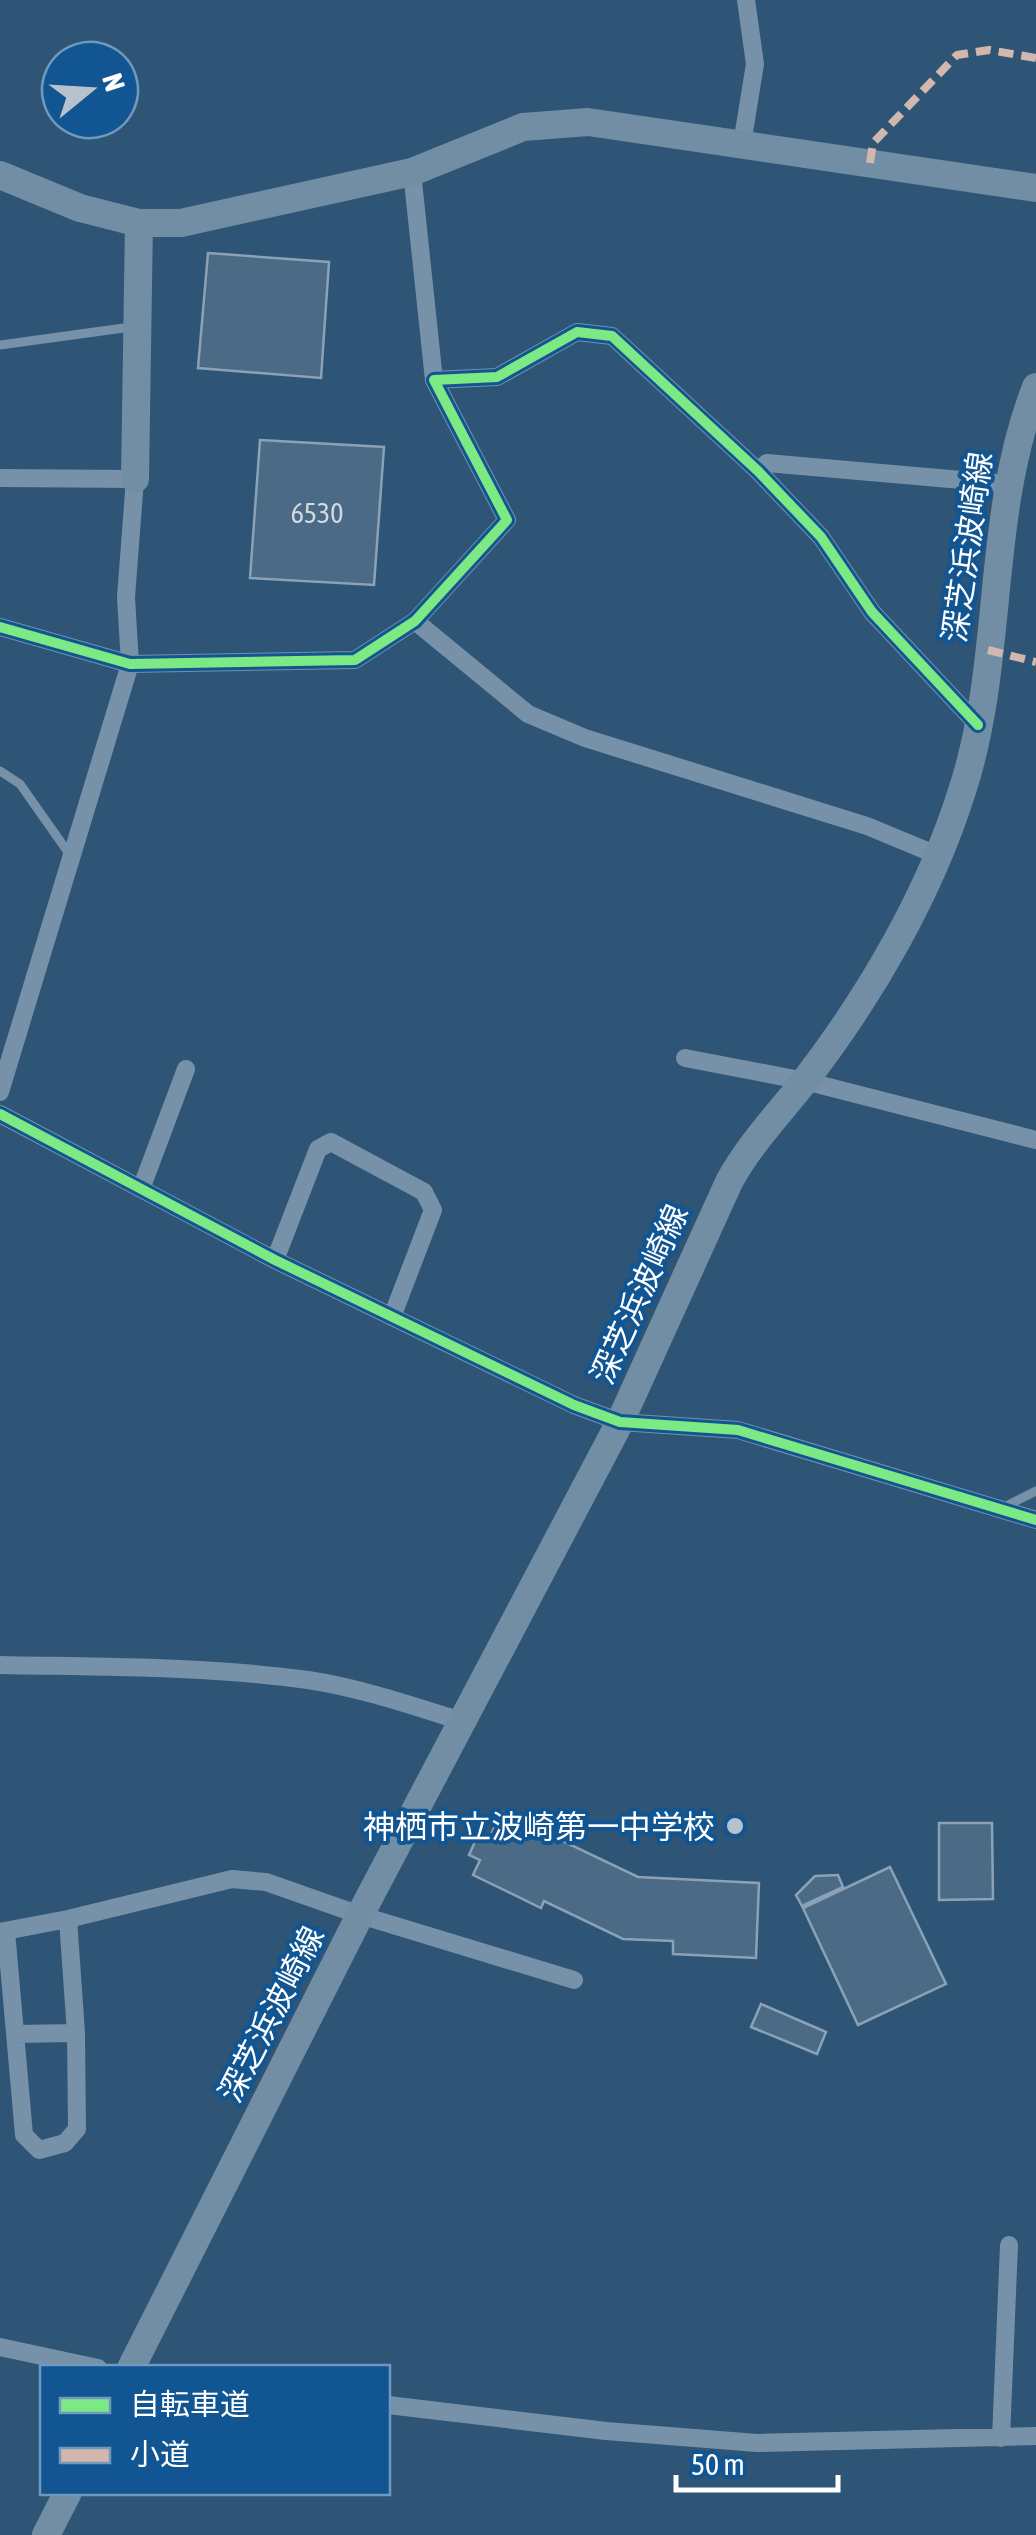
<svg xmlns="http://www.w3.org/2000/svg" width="1036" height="2535" viewBox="0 0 1036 2535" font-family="'Asap Condensed','Noto Sans JP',sans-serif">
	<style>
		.building { fill: #4b6a85; stroke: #8ba2b6; stroke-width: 2.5 }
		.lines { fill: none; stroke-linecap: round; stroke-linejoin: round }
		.lane { stroke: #7791a9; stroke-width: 9 }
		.street { stroke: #7791a9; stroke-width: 18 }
		.secondary { stroke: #728ea5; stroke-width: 28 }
		.quiet { stroke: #d1b7ad; stroke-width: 8; stroke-dasharray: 15 8; stroke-linecap: butt }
		.cycleway-casing { stroke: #115593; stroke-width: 16 }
		.cycleway { stroke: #7ce984; stroke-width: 10 }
		.poi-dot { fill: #b6c3cf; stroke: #115593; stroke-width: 4 }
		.labels { text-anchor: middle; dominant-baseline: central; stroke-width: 8; stroke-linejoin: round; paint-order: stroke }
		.number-label { font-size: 28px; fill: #d2dae0 }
		.street-label { font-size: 32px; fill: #fff; stroke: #115593 }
		.poi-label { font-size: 32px; fill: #fff; stroke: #115593; text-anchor: end }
	</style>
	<rect width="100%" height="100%" fill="#2e5476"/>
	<path class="building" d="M208,253L329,262L321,378L198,368Z
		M260,440L384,447L374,585L250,578Z
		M502,1812L638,1877L759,1883L756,1958L673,1954V1941L623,1939L544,1901L541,1908L473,1875L480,1860L469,1855L479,1833L489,1838Z
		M939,1823H992L993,1899L939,1900Z
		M890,1867L946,1984L858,2025L803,1908Z
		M838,1875L843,1887L802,1906L796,1895L815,1876Z
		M761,2004L826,2032L817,2054L751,2027Z"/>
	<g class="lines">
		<path class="lane" d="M0,345L131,327
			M0,771L20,784L70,855
			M1006,1511L1010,1504L1036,1491"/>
		<path class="street" d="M742,144L755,64L746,0
			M412,172L434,380
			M758,471L767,463L1007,484
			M0,478L135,479L126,597L130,664L0,1092
			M415,621L528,714L585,738L867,826L937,855
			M0,627L130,664L355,660L415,621L507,520L434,380L497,377L577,332L612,336L758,471L821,537L872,612L978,725
			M685,1058L805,1081L1036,1140
			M0,1114L275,1260L574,1405L620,1422L738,1430L1036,1520
			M141,1189L186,1069
			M275,1260L318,1149L331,1142L424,1192L433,1210L392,1317
			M0,1665C102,1667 206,1666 308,1680C361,1688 413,1706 464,1722
			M6,1931L24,2135L39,2150L65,2143L77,2129L76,2033L68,1919
			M0,1932L68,1919L232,1879L266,1882L360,1915L574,1980
			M15,2034L76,2033
			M0,2347L98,2368
			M388,2405L606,2431L757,2443L1036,2436
			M1001,2438L1009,2245"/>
		<path class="secondary" d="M0,175L80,208L139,223H181L412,172L523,127L588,122L1036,188
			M135,479L139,223
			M131,2368L360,1915L620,1422L729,1182C750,1143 780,1113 807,1078C872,993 930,893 962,791C1005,660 985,517 1036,387
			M46,2535L68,2492"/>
		<path class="quiet" d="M870,163L873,143L957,55L989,50L1036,58
			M988,650L1036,662"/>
		<g class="cycleway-casing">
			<path id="cycleway" d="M0,627L130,664L355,660L415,621L507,520L434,380L497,377L577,332L612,336L758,471L821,537L872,612L978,725
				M0,1114L275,1260L574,1405L620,1422L738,1430L1036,1520"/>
		</g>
		<use href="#cycleway" class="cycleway"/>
	</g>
	<circle class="poi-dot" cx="735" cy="1826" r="10"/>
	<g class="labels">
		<g class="number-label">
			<text x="317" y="513">6530</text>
		</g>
		<g class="street-label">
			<text transform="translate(967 547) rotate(-82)">深芝浜波崎線</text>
			<text transform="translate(639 1294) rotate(-66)">深芝浜波崎線</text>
			<text transform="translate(271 2014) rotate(-63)">深芝浜波崎線</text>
		</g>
		<g class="poi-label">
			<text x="715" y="1826">神栖市立波崎第一中学校</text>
		</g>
	</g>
	<rect x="40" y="2365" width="350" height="130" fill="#115593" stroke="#7099be" stroke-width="2.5"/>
	<rect x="60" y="2398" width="50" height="15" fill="#7ce984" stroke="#7099be" stroke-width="2.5"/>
	<text x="130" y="2415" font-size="30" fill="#ffffff">自転車道</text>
	<rect x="60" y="2448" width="50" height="15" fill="#d1b7ad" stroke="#7099be" stroke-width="2.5"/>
	<text x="130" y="2465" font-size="30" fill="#ffffff">小道</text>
	<g transform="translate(90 90) rotate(72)"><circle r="48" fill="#115593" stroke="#7099be" stroke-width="2.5"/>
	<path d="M0-8L18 38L0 25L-18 38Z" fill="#b6c3cf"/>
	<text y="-15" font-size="28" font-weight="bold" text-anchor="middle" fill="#ffffff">N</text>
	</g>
	<path d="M676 2475v15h162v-15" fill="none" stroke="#ffffff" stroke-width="5"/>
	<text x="691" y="2475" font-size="30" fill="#ffffff" stroke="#115593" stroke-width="8" paint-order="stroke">50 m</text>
</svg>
